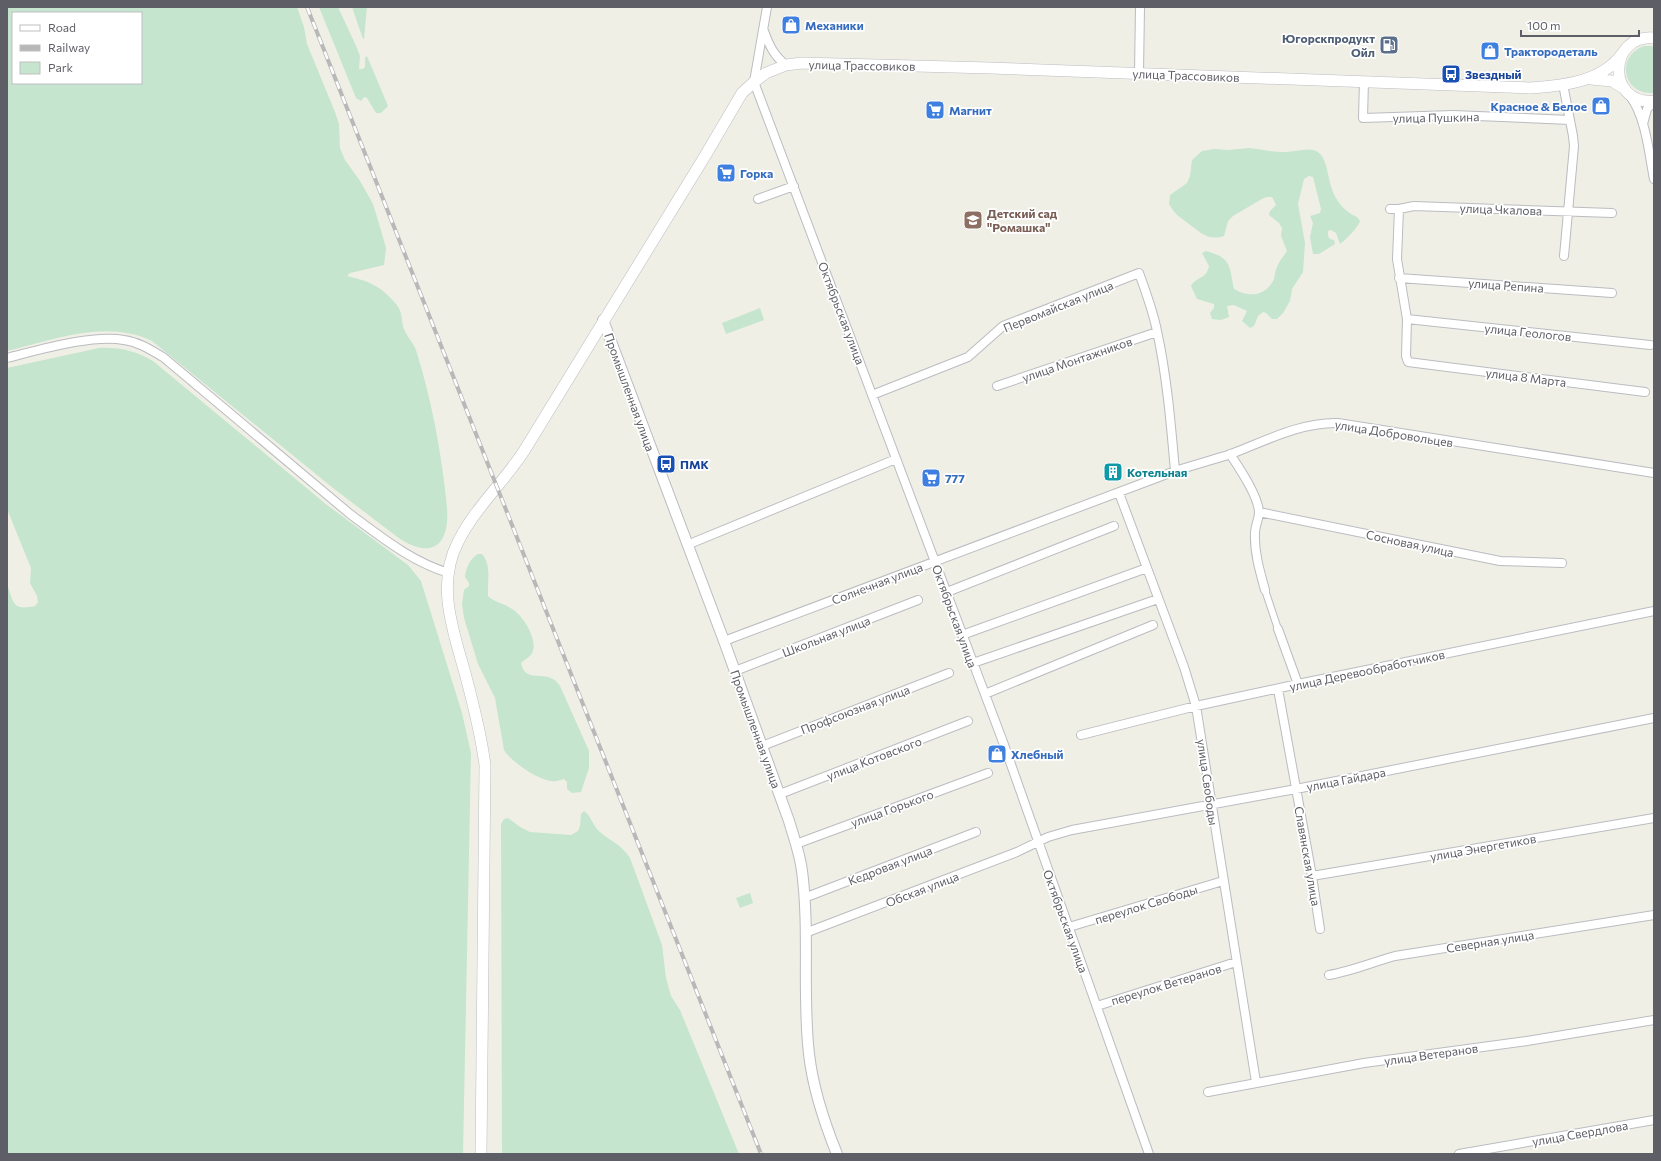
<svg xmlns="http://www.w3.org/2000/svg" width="1661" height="1161" viewBox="0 0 1661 1161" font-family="Commissioner,sans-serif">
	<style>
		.green { fill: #c5e5ce; fill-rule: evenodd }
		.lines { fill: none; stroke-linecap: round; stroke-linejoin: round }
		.pedestrian-casing { stroke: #bbbcc1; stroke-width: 8 }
		.minor-casing { stroke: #bbbcc1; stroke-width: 10 }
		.tertiary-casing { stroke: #bbbcc1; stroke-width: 12 }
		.secondary-casing { stroke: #bcbcc3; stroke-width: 12 }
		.pedestrian { stroke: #fff; stroke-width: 6 }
		.minor { stroke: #fff; stroke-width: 8 }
		.tertiary { stroke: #fff; stroke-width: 10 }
		.secondary { stroke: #fff; stroke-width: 11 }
		.rail-casing { stroke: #b8b8b9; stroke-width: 4 }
		.rail { stroke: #fff; stroke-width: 2.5; stroke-dasharray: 8; stroke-linecap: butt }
		.labels { text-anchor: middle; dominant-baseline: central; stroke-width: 3.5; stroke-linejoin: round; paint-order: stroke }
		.shop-label { font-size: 12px; font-weight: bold; fill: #366cbe; stroke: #fff; text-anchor: start }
		.service-label { font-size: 12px; font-weight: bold; fill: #4e5e75; stroke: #fff; text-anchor: end }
		.street-label { font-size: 12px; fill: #5e5f66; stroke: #fff }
		.transit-label { font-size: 12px; font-weight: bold; fill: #164399; stroke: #fff; text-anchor: start }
		.education-label { font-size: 12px; font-weight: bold; fill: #785e54; stroke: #fff; text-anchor: start }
		.culture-label { font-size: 12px; font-weight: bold; fill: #0d838f; stroke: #fff; text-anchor: start }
	</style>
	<rect width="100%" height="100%" fill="#efefe6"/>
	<path class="green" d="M7,7H297L304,27L307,44L335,112L339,124L340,148L345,160L360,181L373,204L380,227L386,248L384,265L350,273L347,276C369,281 381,286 396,304C403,312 401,321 404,329C407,337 413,342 416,350C432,401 442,455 447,508C450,550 428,559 396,536L333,488L152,341C106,319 53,340 7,351ZM13,13H141V83H13Z
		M319,7H338L357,48L360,56L359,69H363L365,67V58L367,56L388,106L381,113H376L367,98L364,97L361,101L356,98Z
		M352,7H367L364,39H363Z
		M1644,46H1654L1653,93C1623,95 1615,56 1644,46Z
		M1249,148C1261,149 1272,152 1283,152C1298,153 1316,142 1324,160C1329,172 1329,187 1336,198C1340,205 1345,210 1351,214C1355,216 1358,217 1360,221C1359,226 1345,241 1340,244L1336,233L1331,230L1328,231V236L1330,239L1334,240L1335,244L1319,254H1313L1310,237L1313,223L1310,216L1320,213L1321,209L1313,177L1309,176L1304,179L1298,204L1305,243L1303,272L1292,289L1290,301L1283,313L1277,319H1272L1266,313L1263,312L1258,316L1254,326L1250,328L1242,321L1247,311L1234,305L1227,306L1229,317L1221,320L1212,319L1210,313L1214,308V304L1197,299L1191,286C1198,275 1206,280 1209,266L1202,253L1206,251C1232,258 1229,266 1234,289C1249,298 1266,296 1274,279C1275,275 1275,271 1277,267C1279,261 1284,256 1287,251L1281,236L1282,228L1279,223L1269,215L1270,211L1276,205L1272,197H1266L1260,200L1233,216L1228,221L1224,236C1208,241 1201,233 1189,224C1179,216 1176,216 1169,204L1170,195L1187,183L1190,176L1192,160L1202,151L1214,149L1228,150Z
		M760,308L764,320L726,334L722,323Z
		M99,348C119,347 136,351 153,361L327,505L408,565L421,581L462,713L471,753L463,1154H7V584C14,603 12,611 35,606L38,602L37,596L30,583L31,568L7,509V368Z
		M478,554H482C492,565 487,582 488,596C495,603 504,603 512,609C523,615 539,641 532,653C530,657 524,660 521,663C525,682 540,672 553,679C555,680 558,683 560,686L589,751V768L581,792L572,793L567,789V782L564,779C560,780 555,782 551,781C537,779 511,762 504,750L495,698L478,664L464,618L462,604L464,590L469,586V583L465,577C466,567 470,559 478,554Z
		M584,811C590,815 593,824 597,829C608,841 620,842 630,858L662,945L666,978L671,996L680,1010L739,1154H502L501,824L504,819L508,818L520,827L530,832L571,835L578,831L580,826L581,814Z
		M750,893L753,903L740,908L736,898Z"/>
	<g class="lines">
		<g class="pedestrian-casing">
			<path id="pedestrian" d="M1265,590L1278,629"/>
		</g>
		<g class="minor-casing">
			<path id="minor" d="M767,7L754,82L1003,742L1149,1154
				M764,31C769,45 774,56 786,65
				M1139,73L1140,7
				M1364,81L1363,118L1453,115L1570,120
				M1563,84L1573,136L1574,146L1564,256
				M1630,96C1646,117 1649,154 1654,179
				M1643,124L1647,109L1654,102
				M758,199L794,186
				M1390,209H1399L1414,206L1612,213
				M1399,209L1397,259L1407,319L1406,356L1408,362L1645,392
				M1399,278L1612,293
				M1407,319L1650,345
				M7,358C39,350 92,334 124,340C139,342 151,350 163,357L350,514C381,537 412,562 449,573
				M997,386L1157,332
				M872,395L968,357L1003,326L1139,273C1146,292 1153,311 1157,331C1167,377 1171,425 1175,471
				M1230,454C1239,468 1258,495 1259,512C1259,519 1255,526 1255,533C1254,552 1260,572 1265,590
				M1119,493L1184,667L1196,706L1256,1082
				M1259,512L1500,561L1562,563
				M687,545L896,459
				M947,592L1114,526
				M1278,629L1298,684
				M962,635L1147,568
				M724,641L1175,471C1194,465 1212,460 1231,454C1265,441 1301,422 1338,423L1654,473
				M973,663L1158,599
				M735,671L918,600
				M1278,689L1312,876L1320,929
				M985,694L1153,625
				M1081,735L1196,706L1298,684L1654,611
				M762,746L949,673
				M780,794L968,721
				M796,844L988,773
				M1312,876L1654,818
				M804,898L976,832
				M1069,927L1223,881
				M805,933L1017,852L1048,837L1072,830L1296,789L1654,718
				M1329,975C1352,971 1373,962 1395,956L1654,915
				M1097,1006L1236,962
				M1208,1092L1364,1063L1527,1041L1654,1020
				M1459,1154L1654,1120"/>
		</g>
		<g class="tertiary-casing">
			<path id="tertiary" d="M603,320L724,641L789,821C794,838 800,854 802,871C810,932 802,994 809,1054C813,1089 824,1122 837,1154"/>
		</g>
		<g class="secondary-casing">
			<path id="secondary" d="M1654,38C1607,34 1607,106 1654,101
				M1591,79L1612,81L1625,89
				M481,1154L485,765C481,734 473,703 465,673C453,630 436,585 458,542C475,508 503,483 524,451L705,156L742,93L754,82L766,73L786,65L802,63L990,68L1530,88C1562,86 1602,82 1622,54"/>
		</g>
		<use href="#pedestrian" class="pedestrian"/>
		<use href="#minor" class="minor"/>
		<use href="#tertiary" class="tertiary"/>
		<use href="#secondary" class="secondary"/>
		<g class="rail-casing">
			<path id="rail" d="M307,7L761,1154"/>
		</g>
		<use href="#rail" class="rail"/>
	</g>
	<defs>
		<g id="shop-square" transform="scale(1)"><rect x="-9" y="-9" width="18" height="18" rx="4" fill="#3f7fe0" stroke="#fff"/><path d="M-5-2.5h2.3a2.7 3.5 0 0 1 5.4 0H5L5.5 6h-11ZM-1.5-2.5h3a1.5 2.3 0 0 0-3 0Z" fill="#fff"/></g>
		<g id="fuel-square" transform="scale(1)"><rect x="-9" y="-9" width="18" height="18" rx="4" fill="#5c6f8a" stroke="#fff"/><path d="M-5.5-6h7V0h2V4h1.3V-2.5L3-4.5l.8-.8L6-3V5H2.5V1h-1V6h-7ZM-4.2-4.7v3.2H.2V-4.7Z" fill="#fff"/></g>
		<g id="bus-square" transform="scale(1)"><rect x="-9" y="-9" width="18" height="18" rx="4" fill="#1a4fb4" stroke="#fff"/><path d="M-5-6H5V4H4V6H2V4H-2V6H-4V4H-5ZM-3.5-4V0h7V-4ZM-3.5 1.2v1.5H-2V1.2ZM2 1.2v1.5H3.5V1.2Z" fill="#fff"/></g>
		<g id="supermarket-square" transform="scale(1)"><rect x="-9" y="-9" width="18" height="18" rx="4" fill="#3f7fe0" stroke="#fff"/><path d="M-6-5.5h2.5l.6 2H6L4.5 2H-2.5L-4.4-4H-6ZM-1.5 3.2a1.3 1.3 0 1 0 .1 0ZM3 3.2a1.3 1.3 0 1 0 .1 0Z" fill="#fff"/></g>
		<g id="school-square" transform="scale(1)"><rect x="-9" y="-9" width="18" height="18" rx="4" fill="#8d6e63" stroke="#fff"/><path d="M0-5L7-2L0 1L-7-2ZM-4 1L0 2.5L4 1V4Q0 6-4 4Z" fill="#fff"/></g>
		<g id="building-square" transform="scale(1)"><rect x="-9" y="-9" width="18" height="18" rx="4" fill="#0f9aa8" stroke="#fff"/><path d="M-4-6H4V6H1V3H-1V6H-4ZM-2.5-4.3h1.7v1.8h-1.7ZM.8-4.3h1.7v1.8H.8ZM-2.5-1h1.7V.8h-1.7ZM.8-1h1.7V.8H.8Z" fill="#fff"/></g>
	</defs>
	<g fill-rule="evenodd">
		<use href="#shop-square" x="791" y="25"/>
		<use href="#fuel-square" x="1389" y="45"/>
		<use href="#shop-square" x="1490" y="51"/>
		<use href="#bus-square" x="1451" y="74"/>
		<use href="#shop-square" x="1601" y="106"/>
		<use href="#supermarket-square" x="935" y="110"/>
		<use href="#supermarket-square" x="726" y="173"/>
		<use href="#school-square" x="973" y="220"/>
		<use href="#bus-square" x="666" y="464"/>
		<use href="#building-square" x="1113" y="472"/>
		<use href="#supermarket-square" x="931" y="478"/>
		<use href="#shop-square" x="997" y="754"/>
	</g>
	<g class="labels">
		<g class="shop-label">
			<text x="805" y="25">Механики</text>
			<text x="1504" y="51">Трактородеталь</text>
			<text x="1587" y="106" text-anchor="end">Красное &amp; Белое</text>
			<text x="949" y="110">Магнит</text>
			<text x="740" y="173">Горка</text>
			<text x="945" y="478">777</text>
			<text x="1011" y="754">Хлебный</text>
		</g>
		<g class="service-label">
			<text x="1375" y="38">Югорскпродукт<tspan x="1375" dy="14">Ойл</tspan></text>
		</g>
		<g class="street-label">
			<text transform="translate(862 65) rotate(1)">улица Трассовиков</text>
			<text transform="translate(1186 75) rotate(2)">улица Трассовиков</text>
			<text transform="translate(1436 117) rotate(-1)">улица Пушкина</text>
			<text transform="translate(1501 209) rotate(2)">улица Чкалова</text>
			<text transform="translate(1506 285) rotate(4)">улица Репина</text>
			<text transform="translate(1058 306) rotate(-22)">Первомайская улица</text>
			<text transform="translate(842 313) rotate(69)">Октябрьская улица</text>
			<text transform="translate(1528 332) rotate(6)">улица Геологов</text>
			<text transform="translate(1077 359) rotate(-19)">улица Монтажников</text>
			<text transform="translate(1526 377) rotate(7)">улица 8 Марта</text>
			<text transform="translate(630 392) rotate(70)">Промышленная улица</text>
			<text transform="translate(1394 433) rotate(9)">улица Добровольцев</text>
			<text transform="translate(1410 543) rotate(12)">Сосновая улица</text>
			<text transform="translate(877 583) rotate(-21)">Солнечная улица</text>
			<text transform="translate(955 616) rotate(70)">Октябрьская улица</text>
			<text transform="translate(826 636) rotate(-21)">Школьная улица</text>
			<text transform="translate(1367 670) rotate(-12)">улица Деревообработчиков</text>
			<text transform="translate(855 709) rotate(-21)">Профсоюзная улица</text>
			<text transform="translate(756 729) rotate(70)">Промышленная улица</text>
			<text transform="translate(874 758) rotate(-21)">улица Котовского</text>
			<text transform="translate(1346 779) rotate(-11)">улица Гайдара</text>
			<text transform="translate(1208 782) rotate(82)">улица Свободы</text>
			<text transform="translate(892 808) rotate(-20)">улица Горького</text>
			<text transform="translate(1483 847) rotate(-10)">улица Энергетиков</text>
			<text transform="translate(1308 856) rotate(80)">Славянская улица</text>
			<text transform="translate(890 865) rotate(-21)">Кедровая улица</text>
			<text transform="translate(922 889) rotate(-21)">Обская улица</text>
			<text transform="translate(1146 904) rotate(-17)">переулок Свободы</text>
			<text transform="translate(1066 921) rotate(70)">Октябрьская улица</text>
			<text transform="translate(1490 941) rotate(-9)">Северная улица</text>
			<text transform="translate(1166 984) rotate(-17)">переулок Ветеранов</text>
			<text transform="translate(1431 1054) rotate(-8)">улица Ветеранов</text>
			<text transform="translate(1580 1133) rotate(-10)">улица Свердлова</text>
		</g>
		<g class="transit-label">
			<text x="1465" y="74">Звездный</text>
			<text x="680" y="464">ПМК</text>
		</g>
		<g class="education-label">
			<text x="987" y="213">Детский сад<tspan x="987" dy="14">"Ромашка"</tspan></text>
		</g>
		<g class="culture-label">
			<text x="1127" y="472">Котельная</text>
		</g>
	</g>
	<rect width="1661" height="1161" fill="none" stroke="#5e5f66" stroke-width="16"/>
	<rect x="12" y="12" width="130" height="72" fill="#ffffff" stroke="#bfbfc2"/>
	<rect x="20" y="25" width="20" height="6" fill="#ffffff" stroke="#bfbfc2"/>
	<text x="48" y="32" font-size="12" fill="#5e5f66">Road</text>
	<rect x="20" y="45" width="20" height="6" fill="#b8b8b9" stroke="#bfbfc2"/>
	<text x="48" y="52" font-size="12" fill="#5e5f66">Railway</text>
	<rect x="20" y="62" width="20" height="12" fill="#c5e5ce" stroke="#bfbfc2"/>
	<text x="48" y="72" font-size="12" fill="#5e5f66">Park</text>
	<path d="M1521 30v6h118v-6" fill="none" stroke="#5e5f66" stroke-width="2"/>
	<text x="1527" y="30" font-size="12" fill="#5e5f66" stroke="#ffffff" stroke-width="3" paint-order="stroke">100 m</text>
</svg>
